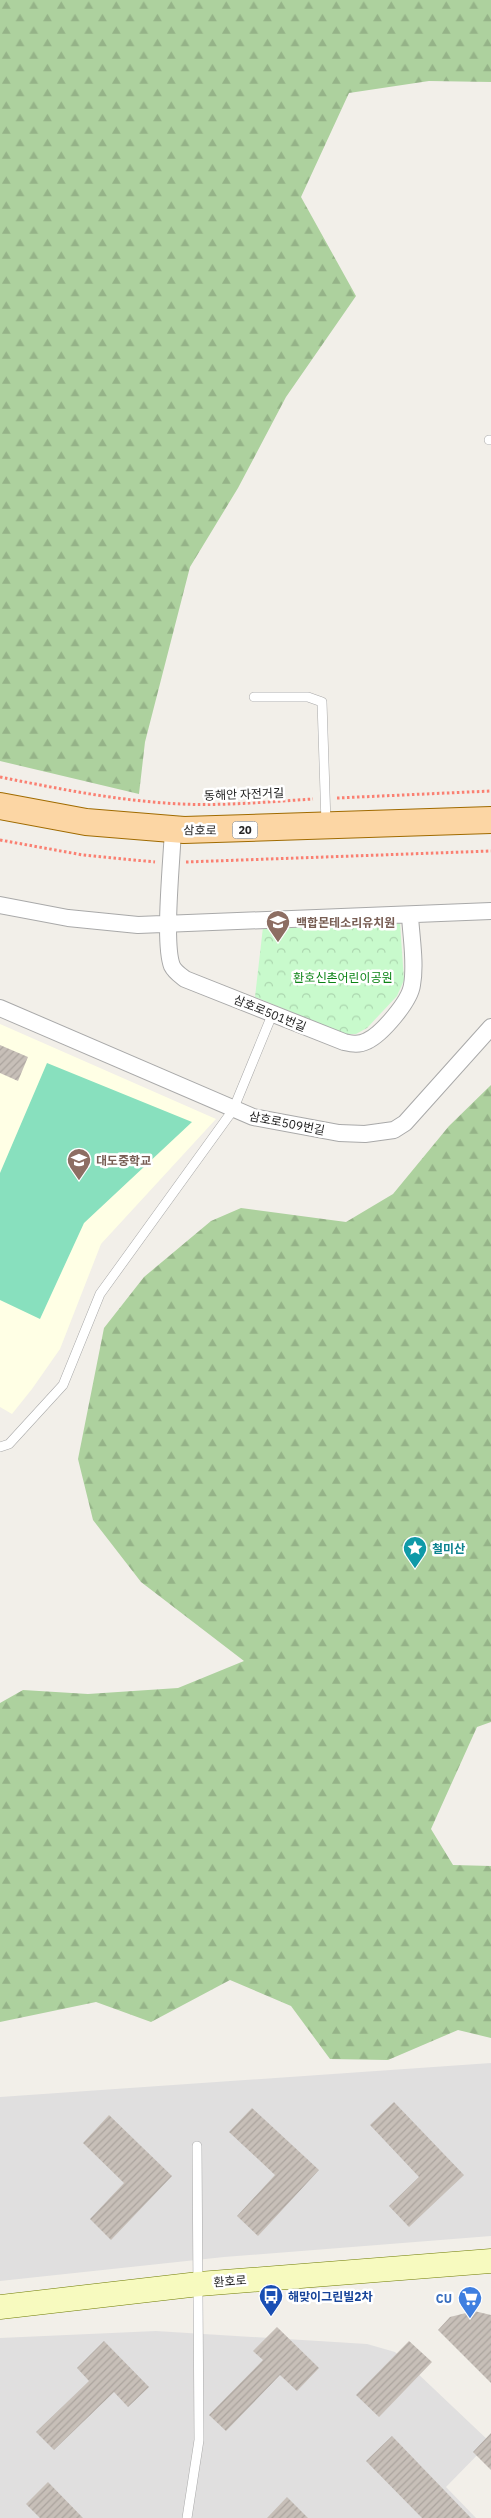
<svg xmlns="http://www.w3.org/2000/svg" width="491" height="2518" viewBox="0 0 491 2518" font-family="'IBM Plex Sans','Noto Sans KR',sans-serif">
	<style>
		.residential { fill: #e0dfdf }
		.education { fill: #ffffe5 }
		.forest { fill: url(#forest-firs) }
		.park { fill: url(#park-crowns) }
		.pitch { fill: #88e0be }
		.building { fill: url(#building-hatch) }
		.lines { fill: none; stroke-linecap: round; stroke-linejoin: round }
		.lane-casing { stroke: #a9a9a9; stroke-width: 10 }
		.street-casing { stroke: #a9a9a9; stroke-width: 18 }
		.secondary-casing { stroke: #707d05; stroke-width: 25 }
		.primary-casing { stroke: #a06b00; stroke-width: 28 }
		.path { stroke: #fa8072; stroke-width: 3; stroke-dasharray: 2.5 2.5; stroke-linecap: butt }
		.lane { stroke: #fff; stroke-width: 9 }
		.street { stroke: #fff; stroke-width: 16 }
		.secondary { stroke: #f7fabf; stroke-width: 24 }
		.primary { stroke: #fcd6a4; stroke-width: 26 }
		.labels { text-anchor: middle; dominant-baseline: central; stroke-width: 5; stroke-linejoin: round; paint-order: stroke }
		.shield { fill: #fff; stroke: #646464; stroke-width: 1 }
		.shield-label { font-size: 11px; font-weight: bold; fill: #222 }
		.street-label { font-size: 12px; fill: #222; stroke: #fff }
		.education-label { font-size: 12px; font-weight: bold; fill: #785e54; stroke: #fff; text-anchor: start }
		.park-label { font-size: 12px; fill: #0c8416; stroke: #fff }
		.culture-label { font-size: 12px; font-weight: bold; fill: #0d838f; stroke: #fff; text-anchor: start }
		.transit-label { font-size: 12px; font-weight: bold; fill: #164399; stroke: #fff; text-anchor: start }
		.shop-label { font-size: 12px; font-weight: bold; fill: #366cbe; stroke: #fff; text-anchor: end }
	</style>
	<defs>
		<pattern id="forest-firs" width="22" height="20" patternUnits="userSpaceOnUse" patternTransform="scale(1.25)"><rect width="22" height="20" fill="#add19e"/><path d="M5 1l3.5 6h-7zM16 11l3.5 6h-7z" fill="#95b388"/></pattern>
		<pattern id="park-crowns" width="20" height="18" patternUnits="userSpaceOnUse" patternTransform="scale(1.25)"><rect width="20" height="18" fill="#c8facc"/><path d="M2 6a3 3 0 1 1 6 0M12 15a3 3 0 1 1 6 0" fill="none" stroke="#acd6af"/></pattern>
		<pattern id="building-hatch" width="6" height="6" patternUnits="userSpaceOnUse" patternTransform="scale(1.25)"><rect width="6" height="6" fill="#c7bfb8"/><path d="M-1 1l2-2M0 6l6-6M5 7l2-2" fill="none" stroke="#aba49e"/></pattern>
	</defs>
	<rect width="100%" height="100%" fill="#f2efe9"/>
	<path class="residential" d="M491,2063V2236L224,2257L0,2281V2097Z
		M156,2331L367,2344L395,2352L490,2442L446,2487L476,2518H0V2338Z"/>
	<path class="education" d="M0,1024L216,1119L101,1244L60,1349L32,1389L12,1414L0,1407Z"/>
	<path class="forest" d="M0,0H491V82L429,81L349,93L301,197L356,296L286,397L238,488L190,567L145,742L139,794L0,761Z
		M491,1085V1722L477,1727L431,1829L453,1865L491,1866V2038L458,2030L388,2060L330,2059L291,2006L230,1980L151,2022L96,2002L0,2022V1703L23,1690L88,1694L178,1688L244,1661L141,1582L93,1520L78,1459L104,1328L144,1277L211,1221L241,1208L346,1222L393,1194L449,1126Z"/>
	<path class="park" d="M400,923L404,980L397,996L367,1028L356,1034H345L255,997L263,927Z"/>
	<path class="pitch" d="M47,1063L192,1122L84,1223L40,1319L0,1300V1173Z"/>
	<path class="building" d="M0,1045L28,1057L18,1081L0,1073Z
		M394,2102L464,2175L409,2227L389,2206L419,2177L370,2125Z
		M252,2108L319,2170L258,2236L237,2216L275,2175L229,2132Z
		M109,2115L172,2176L111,2240L90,2219L124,2183L83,2143Z
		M474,2311L491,2315V2383L438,2330L450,2317Z
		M277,2327L319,2368L297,2391L280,2375L226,2431L209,2415L263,2360L253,2351Z
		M104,2341L149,2387L128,2407L114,2392L54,2450L36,2432L89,2381L77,2368Z
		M409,2341L432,2362L379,2417L356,2395Z
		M491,2433V2470L473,2452Z
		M392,2436L471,2518H422L366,2461Z
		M48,2482L83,2518H40L26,2504Z
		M287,2497L308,2518H267Z"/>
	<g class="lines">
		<g class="lane-casing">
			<path id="lane" d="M489,440H491
				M254,697H308L322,702L326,823
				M0,1447L9,1444L63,1385L100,1294L233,1110L272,1015
				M187,2518L199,2440L197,2146"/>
		</g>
		<g class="street-casing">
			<path id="street" d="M173,829C172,858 163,943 172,966C175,972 180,975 185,979L344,1042C353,1044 359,1045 367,1041C382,1034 410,1001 412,985C416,963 411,937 410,915
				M0,905L68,918L138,925L491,911
				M0,1008L253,1117L339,1133L365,1134L394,1130L405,1123L491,1027"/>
		</g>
		<g class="secondary-casing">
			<path id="secondary" d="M0,2307L199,2284L491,2261"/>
		</g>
		<g class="primary-casing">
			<path id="primary" d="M0,806L86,822L184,830L491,820"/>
		</g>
		<path class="path" d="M0,777C55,788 109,799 165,803C214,807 264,802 313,799
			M337,798L491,791
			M0,840L83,855L155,862
			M186,862L491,851"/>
		<use href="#lane" class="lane"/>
		<use href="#street" class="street"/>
		<use href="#secondary" class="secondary"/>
		<use href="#primary" class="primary"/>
	</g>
	<defs>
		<g id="school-pin" transform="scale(1.25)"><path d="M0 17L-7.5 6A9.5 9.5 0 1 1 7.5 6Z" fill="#8d6e63" stroke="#fff"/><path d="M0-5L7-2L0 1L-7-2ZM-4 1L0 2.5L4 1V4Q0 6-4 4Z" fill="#fff"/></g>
		<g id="sight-pin" transform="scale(1.25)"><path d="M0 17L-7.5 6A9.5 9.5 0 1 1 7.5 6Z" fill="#0f9aa8" stroke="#fff"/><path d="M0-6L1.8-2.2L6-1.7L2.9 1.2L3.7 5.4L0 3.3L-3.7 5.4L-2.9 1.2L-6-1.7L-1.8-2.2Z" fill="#fff"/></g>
		<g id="bus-pin" transform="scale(1.25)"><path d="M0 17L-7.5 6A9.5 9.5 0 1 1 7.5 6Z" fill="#1a4fb4" stroke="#fff"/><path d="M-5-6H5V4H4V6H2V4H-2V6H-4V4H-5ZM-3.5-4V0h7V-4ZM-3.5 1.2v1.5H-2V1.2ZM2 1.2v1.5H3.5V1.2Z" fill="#fff"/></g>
		<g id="supermarket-pin" transform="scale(1.25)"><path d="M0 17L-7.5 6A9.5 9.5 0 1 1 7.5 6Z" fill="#3f7fe0" stroke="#fff"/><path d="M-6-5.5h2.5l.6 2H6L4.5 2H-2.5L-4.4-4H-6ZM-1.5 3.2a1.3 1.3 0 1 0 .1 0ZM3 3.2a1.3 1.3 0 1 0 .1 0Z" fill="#fff"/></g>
	</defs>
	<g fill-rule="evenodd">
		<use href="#school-pin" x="278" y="922"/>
		<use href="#school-pin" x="79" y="1160"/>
		<use href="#sight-pin" x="415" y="1548"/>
		<use href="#bus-pin" x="271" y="2296"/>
		<use href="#supermarket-pin" x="470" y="2298"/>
	</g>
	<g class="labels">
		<rect class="shield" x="232.5" y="821.5" width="25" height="17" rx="4"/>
		<g class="shield-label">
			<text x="245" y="830">20</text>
		</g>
		<g class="street-label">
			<text transform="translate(244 794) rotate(-2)">동해안 자전거길</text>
			<text transform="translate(200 830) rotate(1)">삼호로</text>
			<text transform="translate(270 1013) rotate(22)">삼호로501번길</text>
			<text transform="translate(287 1123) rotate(11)">삼호로509번길</text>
			<text transform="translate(230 2281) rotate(-4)">환호로</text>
		</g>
		<g class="education-label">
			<text x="296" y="922">백합몬테소리유치원</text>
			<text x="96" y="1160">대도중학교</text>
		</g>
		<g class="park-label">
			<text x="343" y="977">환호신촌어린이공원</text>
		</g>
		<g class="culture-label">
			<text x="432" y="1548">철미산</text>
		</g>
		<g class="transit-label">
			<text x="288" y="2296">해맞이그린빌2차</text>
		</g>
		<g class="shop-label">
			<text x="452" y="2298">CU</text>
		</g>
	</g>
</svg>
